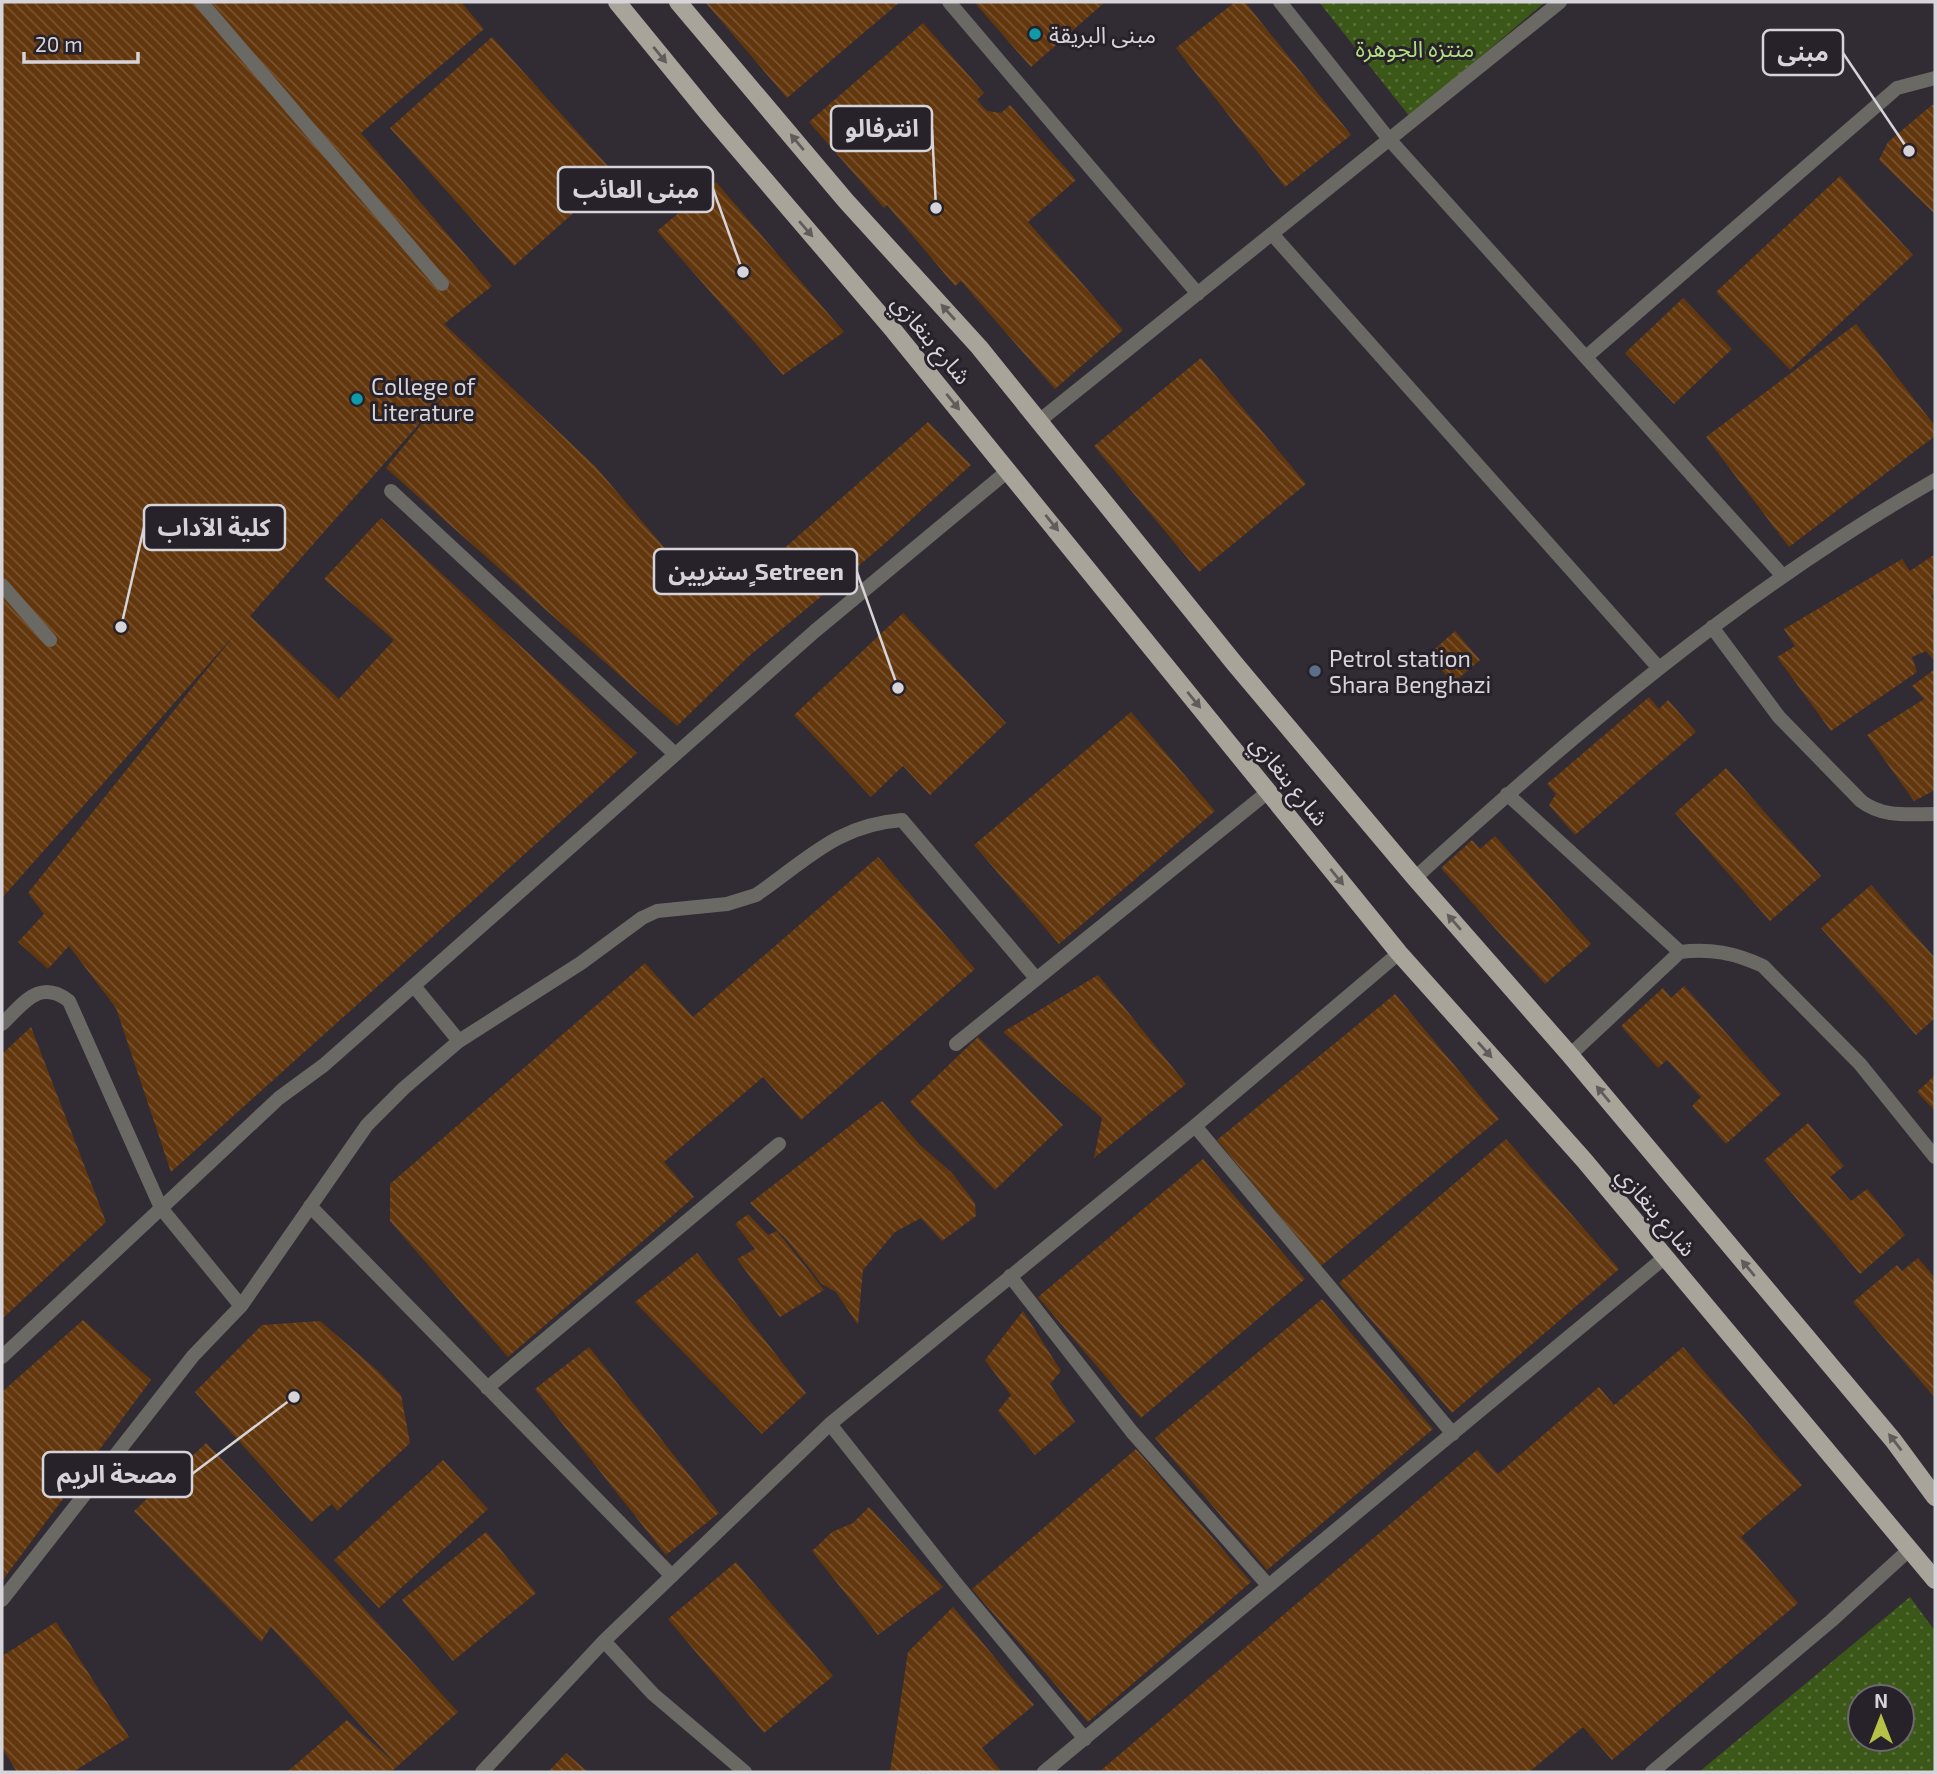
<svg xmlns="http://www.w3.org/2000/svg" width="1937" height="1774" viewBox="0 0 1937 1774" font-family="'Exo 2','Noto Sans Arabic',sans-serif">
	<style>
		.grass { fill: url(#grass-dots); fill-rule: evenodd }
		.building { fill: url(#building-back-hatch) }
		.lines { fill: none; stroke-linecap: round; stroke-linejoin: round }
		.lane { stroke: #6b6964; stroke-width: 14 }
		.street { stroke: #6b6964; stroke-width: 14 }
		.primary { stroke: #a8a499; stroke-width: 18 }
		.oneway { fill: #615c5c }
		.culture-dot { fill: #0f9aa8; stroke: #27212a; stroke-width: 2.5 }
		.service-dot { fill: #5c6f8a; stroke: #27212a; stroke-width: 2.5 }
		.labels { text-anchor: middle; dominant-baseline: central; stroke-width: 6; stroke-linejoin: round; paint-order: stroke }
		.poi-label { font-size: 23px; fill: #d6d3d9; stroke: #27212a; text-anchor: start }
		.park-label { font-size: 23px; fill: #afdd7f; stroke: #27212a }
		.street-label { font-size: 23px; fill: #d6d3d9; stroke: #27212a }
		.leader { fill: none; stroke: #d6d3d9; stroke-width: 2.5 }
		.callout-dot { fill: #d6d3d9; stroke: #27212a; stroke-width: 2.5 }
		.callout { fill: #27212a; stroke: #d6d3d9; stroke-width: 2.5 }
		.callout-label { font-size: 24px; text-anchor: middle; font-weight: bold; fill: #d6d3d9 }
	</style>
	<defs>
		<pattern id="grass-dots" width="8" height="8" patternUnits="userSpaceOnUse" patternTransform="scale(1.75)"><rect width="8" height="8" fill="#3c5819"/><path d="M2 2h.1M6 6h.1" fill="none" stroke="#576f3a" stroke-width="1.8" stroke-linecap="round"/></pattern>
		<pattern id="building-back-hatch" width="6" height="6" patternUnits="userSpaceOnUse" patternTransform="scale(1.75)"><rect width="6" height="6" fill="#62370d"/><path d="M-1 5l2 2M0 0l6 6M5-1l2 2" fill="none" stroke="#785330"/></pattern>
	</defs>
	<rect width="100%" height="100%" fill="#312b34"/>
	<path class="grass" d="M1319,2H1545L1410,117Z
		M1910,1597L1935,1631V1772H1699ZM1860,1697H1902V1739H1860Z"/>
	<path class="building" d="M2,2H461L484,29L361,133L492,286L444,324L595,466L702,592L742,559L755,574L928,422L971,465L881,547L748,657L677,726L386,468L456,382L250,616L339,699L394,640L324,579L381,518L637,753L171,1172L116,1008L69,946L48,969L18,942L44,914L28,893L236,633L2,898Z
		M705,2H900L787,98Z
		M974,2H1105L1031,67Z
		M1235,2H1245L1351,135L1285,187L1176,48Z
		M923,23L984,93L977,100L987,111L1001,113L1010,105L1076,180L1028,222L1123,330L1055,389L961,281L955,286L887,205L884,208L809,122Z
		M492,37L616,175L514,266L390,128Z
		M1932,105H1935V214L1879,160L1888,142Z
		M1840,176L1913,255L1790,370L1716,292Z
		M716,182L844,332L783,375L657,231Z
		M1683,298L1732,349L1674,404L1625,353Z
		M1856,324L1935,426V436L1789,547L1706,437Z
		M1201,358L1306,484L1199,572L1094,446Z
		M1935,554V594L1931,596L1935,602V662L1926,651L1912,657L1917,672L1831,731L1777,657L1795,646L1784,629L1902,559L1910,571Z
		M903,613L1006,723L930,795L903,766L871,797L794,715Z
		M1455,631L1480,660L1453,683L1428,655Z
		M1935,669V790L1914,801L1867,735L1924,699L1912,686Z
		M1649,697L1659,709L1668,700L1696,732L1575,835L1549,805L1556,794L1547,784Z
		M1131,712L1215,811L1059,944L974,845Z
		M1726,768L1821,876L1770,921L1675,813Z
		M1495,836L1591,944L1545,984L1441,868L1472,840L1480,849Z
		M878,857L975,969L801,1120L763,1077L664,1162L694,1197L508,1357L390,1221V1184L645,963L693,1017Z
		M1871,885L1935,958V1018L1916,1035L1821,928Z
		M1098,975L1186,1084L1094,1158L1102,1118L1003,1032Z
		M1684,986L1781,1094L1726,1144L1692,1106L1701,1097L1667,1060L1658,1068L1621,1026L1663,988L1671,998Z
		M1395,994L1499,1119L1321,1266L1217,1140Z
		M31,1027L106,1222L2,1319V1054Z
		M978,1037L1063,1125L995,1190L910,1102Z
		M1935,1075V1111L1917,1092Z
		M882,1101L920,1145L952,1173L975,1203L976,1216L942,1241L921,1218L895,1232L863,1270L858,1325L836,1292L822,1284L787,1240L750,1203Z
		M1808,1123L1844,1166L1830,1177L1851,1201L1867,1189L1905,1235L1860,1274L1764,1160Z
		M1506,1139L1619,1269L1452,1413L1339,1283Z
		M1203,1159L1305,1279L1141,1418L1038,1297Z
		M748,1214L768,1235L777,1231L824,1290L780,1317L737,1259L755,1249L735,1224Z
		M697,1253L806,1393L762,1434L635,1302Z
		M1918,1258L1935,1278V1398L1853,1302L1897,1265L1902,1271Z
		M1322,1299L1433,1429L1267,1570L1155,1438Z
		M1023,1311L1061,1371L1050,1384L1075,1422L1035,1455L998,1411L1011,1395L985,1360Z
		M83,1320L151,1380L2,1581V1392Z
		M320,1321L377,1370L401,1395L410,1443L337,1511L332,1504L311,1522L195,1392L262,1325Z
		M589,1347L719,1513L666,1555L535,1389Z
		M1683,1347L1802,1485L1741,1537L1798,1603L1612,1760L1583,1727L1529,1772H1099L1477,1450L1498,1474L1599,1387L1614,1405Z
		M206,1443L332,1573L458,1712L391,1772H287L347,1720L395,1763L271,1627L261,1642L134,1511Z
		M1136,1449L1251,1582L1088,1722L972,1589Z
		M443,1460L488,1509L379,1608L334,1560Z
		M869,1507L943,1587L878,1635L812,1551L832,1532L853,1523Z
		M486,1532L536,1593L453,1661L402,1600Z
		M736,1562L833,1676L764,1733L668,1619Z
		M953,1607L1034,1705L982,1748L1002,1772H890L908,1652Z
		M56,1622L129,1737L73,1772H17L2,1748V1656Z
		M566,1753L588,1772H548Z"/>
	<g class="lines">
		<path class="lane" d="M201,2L442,284
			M1272,234L1658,667
			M1586,357L1897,88L1935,78
			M2,585L50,640"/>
		<path class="street" d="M949,2L1198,294
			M1280,2L1388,138L1782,575
			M1039,421L1560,2
			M391,491L675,754
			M1712,627L1779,717L1861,801C1883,818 1909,814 1935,814
			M1507,794L1680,952
			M1415,878C1577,730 1744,589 1935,480
			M414,986L459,1041
			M2,1024C23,1004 39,978 69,1001L161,1208L241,1306
			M956,1044L1268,792
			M1570,1055L1680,952C1710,948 1735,953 1763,966L1860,1064L1935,1157
			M1195,1126L1453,1434
			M310,1206L672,1576
			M1010,1276L1132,1432L1268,1585
			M2,1357L279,1098L324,1065L815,631L1009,470
			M487,1388L779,1144
			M830,1424L959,1587L1085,1739
			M2,1600L193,1356L241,1306L367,1125L404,1088L459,1041L581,963L642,918L657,911L727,904L756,895C808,859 837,825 902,820L1035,977
			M604,1641L653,1694L745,1772
			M482,1772L604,1641L830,1424L1195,1126L1399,953
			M1044,1772L1664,1258
			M1652,1772L1831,1621L1910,1549"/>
		<path class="primary" d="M617,2L711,117L894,331L1399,953L1584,1160L1935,1580
			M678,2L846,201L979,347L1235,664L1415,878L1570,1055L1893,1440L1935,1497"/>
	</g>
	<defs><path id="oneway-solid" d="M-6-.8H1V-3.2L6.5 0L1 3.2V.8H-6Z" transform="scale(1.75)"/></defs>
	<g class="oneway">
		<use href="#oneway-solid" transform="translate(660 55) rotate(51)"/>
		<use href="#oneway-solid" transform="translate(797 142) rotate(-130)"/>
		<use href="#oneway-solid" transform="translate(806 229) rotate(49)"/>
		<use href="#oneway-solid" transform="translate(948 312) rotate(-132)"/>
		<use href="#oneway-solid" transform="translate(953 402) rotate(51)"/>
		<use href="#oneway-solid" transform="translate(1052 523) rotate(51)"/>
		<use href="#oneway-solid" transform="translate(1194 700) rotate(51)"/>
		<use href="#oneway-solid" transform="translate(1337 877) rotate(51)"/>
		<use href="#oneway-solid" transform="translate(1454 922) rotate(-131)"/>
		<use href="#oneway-solid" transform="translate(1485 1050) rotate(48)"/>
		<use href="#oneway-solid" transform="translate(1603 1094) rotate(-130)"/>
		<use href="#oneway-solid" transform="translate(1748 1268) rotate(-130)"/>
		<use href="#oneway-solid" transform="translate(1895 1442) rotate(-128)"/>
	</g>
	<g class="culture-dot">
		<circle cx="1035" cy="34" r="7"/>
		<circle cx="357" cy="399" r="7"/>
	</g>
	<circle class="service-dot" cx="1315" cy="671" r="7"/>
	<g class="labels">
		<g class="poi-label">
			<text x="1049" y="34">مبنى البريقة</text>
			<text x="371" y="386">College of<tspan x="371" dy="26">Literature</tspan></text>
			<text x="1329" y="658">Petrol station<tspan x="1329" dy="26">Shara Benghazi</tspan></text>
		</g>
		<g class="park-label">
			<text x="1415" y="48">منتزه الجوهرة</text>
		</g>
		<g class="street-label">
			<text transform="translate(932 339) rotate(50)">شارع بنغازي</text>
			<text transform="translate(1290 780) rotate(51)">شارع بنغازي</text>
			<text transform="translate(1657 1211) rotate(50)">شارع بنغازي</text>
		</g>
	</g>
	<path class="leader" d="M1909 151L1843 53M936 208L932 129M743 272L713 189M121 627L144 527M898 688L857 572M294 1397L192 1474"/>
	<g class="callout-dot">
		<circle cx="1909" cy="151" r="7"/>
		<circle cx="936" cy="208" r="7"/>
		<circle cx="743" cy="272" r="7"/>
		<circle cx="121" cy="627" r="7"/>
		<circle cx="898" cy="688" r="7"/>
		<circle cx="294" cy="1397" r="7"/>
	</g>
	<g class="callout">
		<rect x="1763" y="30" width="80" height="45" rx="7"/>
		<rect x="831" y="106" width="101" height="45" rx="7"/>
		<rect x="558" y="167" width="155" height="45" rx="7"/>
		<rect x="144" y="505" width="141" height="45" rx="7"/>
		<rect x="654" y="549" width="203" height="45" rx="7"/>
		<rect x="43" y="1452" width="149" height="45" rx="7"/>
	</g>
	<g class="callout-label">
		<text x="1803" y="61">مبنى</text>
		<text x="882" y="137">انترفالو</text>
		<text x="636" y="198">مبنى العائب</text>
		<text x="214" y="536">كلية الآداب</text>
		<text x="756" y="580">ستريين ٍSetreen</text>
		<text x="117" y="1483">مصحة الريم</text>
	</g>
	<rect width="1937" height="1774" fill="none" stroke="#d6d3d9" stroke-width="7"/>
	<g transform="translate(1881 1718)"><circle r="33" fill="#27212a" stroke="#6d6870" stroke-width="2"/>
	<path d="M0-5L12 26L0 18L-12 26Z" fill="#b6c148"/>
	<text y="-10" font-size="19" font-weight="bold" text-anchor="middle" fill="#d6d3d9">N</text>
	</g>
	<path d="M24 52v10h114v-10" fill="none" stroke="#d6d3d9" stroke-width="3.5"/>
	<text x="35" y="52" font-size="21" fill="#d6d3d9" stroke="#27212a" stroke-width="5" paint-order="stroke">20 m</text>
</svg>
